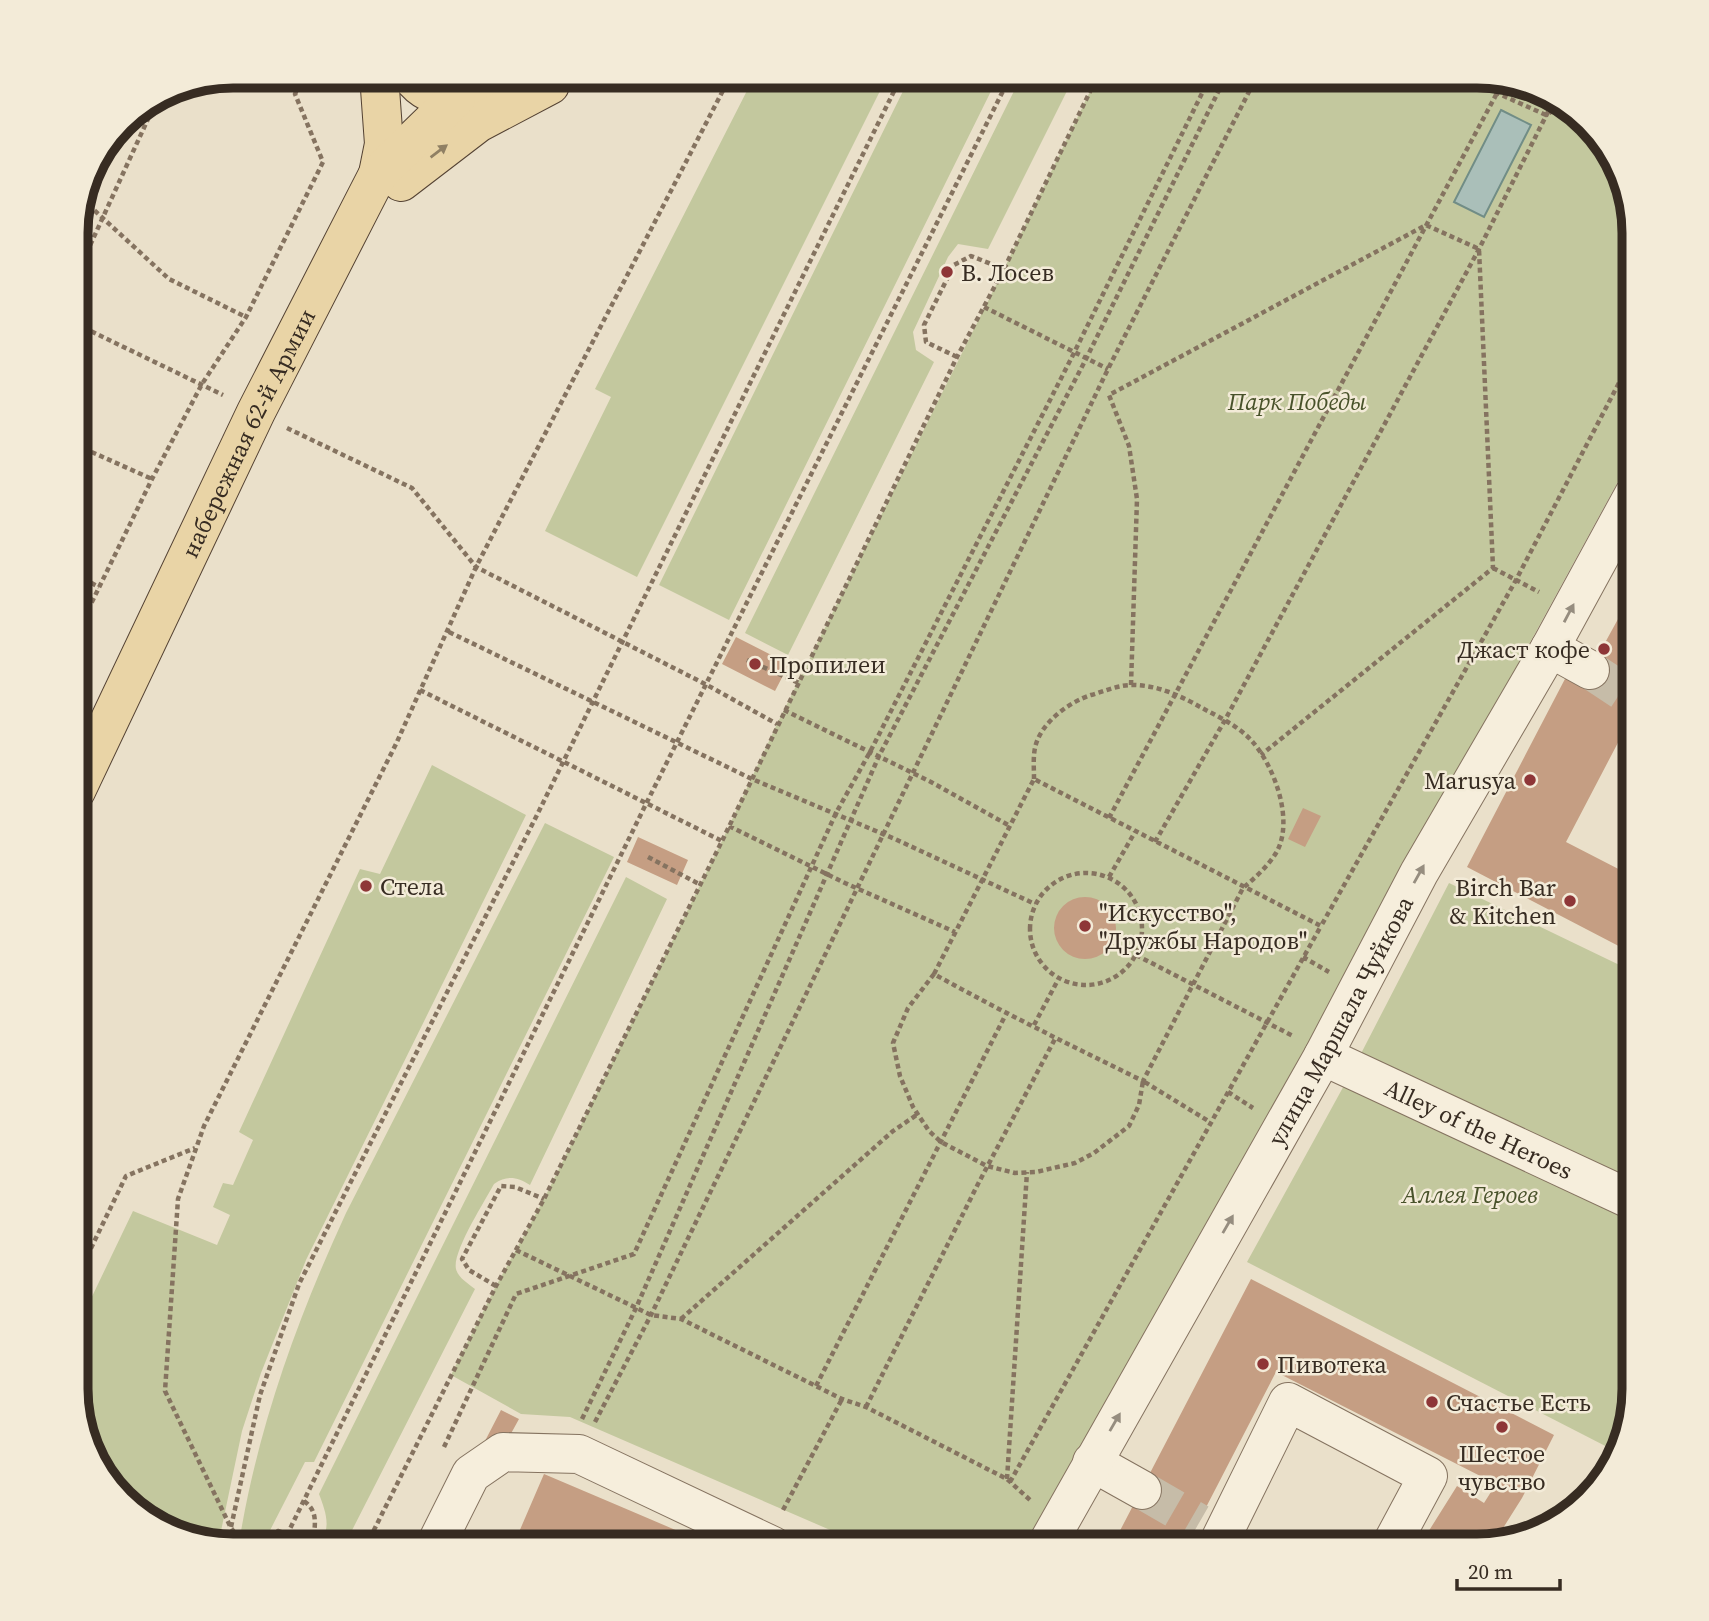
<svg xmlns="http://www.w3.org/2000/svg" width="1709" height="1621" viewBox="0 0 1709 1621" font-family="'Source Serif 4',serif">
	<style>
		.green { fill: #c3c89e }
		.water { fill: #aabfb9; stroke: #718d86; stroke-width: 2 }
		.building { fill: #c59e83 }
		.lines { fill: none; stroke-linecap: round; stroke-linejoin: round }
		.minor-tunnel { stroke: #c6bca8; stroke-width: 38; stroke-dasharray: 38 19; stroke-linecap: butt }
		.minor-casing { stroke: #857360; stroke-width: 40 }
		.major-casing { stroke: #544233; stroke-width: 40 }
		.path { stroke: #857360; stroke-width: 4.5; stroke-dasharray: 5 3.5; stroke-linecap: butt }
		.minor { stroke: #f6eedc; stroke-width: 38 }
		.major { stroke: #e9d4a6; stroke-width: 38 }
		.path-bridge { stroke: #857360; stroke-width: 4.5; stroke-dasharray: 5 3.5; stroke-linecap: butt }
		.oneway { fill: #908064 }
		.oneway2 { fill: #968d7f }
		.poi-dot { fill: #8e3637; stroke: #f3ebd8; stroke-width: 2.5 }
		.labels { text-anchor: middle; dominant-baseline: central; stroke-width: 5; stroke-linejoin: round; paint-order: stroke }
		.poi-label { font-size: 24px; fill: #372c22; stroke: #f3ebd8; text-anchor: start }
		.park-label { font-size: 24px; font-style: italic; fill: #48522a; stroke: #f3ebd8 }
		.street-label { font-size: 24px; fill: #372c22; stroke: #f3ebd8 }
		.rim { fill: none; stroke: #372c22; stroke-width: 9 }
	</style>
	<rect width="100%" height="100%" fill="#eae0ca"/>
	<path class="green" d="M755,75H888L637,577L545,531L611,397L595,389Z
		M911,75H999L729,620L659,585Z
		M1022,75H1075L988,249L958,244L948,257L913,332L916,350L934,362L788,655L745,633Z
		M1098,75L1487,76L1546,91L1588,121L1622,172L1633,222V454L1310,1045L1026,1546H867L570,1417L521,1414L451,1375L496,1286L544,1199L722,841L777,724L1004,269Z
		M432,765L526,815L306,1260L261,1373L242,1431L221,1531L233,1546L172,1534L121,1500L87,1449L76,1399V1330L133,1211L217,1245L230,1215L213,1207L223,1183L233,1185L253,1140L239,1132L360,869L380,874Z
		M545,823L614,857L314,1462H305L262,1546H249L240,1537C259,1424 298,1317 346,1213Z
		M626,877L667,899L530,1185C517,1177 507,1175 494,1184C485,1201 452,1252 456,1269C458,1278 469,1284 475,1289L344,1546H336L322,1540C331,1525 325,1510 319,1494Z
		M1449,883L1634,972V1389L1619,1453L1247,1262L1352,1071Z"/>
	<path class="water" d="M1501,110L1531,125L1484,217L1454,202Z"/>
	<path class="building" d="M1634,590V712L1566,842L1634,877V954L1467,867L1566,677L1590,670Z
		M736,637L789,664L775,691L722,664Z
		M1303,808L1321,816L1305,847L1288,839Z
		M638,837L688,860L677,885L627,862Z
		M1054 928a31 31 0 1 1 62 0a31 31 0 1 1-62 0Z
		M1251,1279L1554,1435L1522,1498L1493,1544L1420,1545L1457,1486L1484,1503L1496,1484L1276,1372L1186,1546H1112Z
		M501,1410L519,1419L502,1450L485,1441Z
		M544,1474L624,1508L713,1546H513Z"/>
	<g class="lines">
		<path class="minor-tunnel" d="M1590,670L1634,699
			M1142,1490L1199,1523"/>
		<g class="minor-casing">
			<g id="minor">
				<path d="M1550,648L1590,670"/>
				<path id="s1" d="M1323,1056L1634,1201"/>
				<path d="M1092,1462L1142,1490"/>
				<path d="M435,1546L471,1474L503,1452L579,1454L773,1546"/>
				<path id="s2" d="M1046,1546L1323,1056L1419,873L1550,648L1634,494"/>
				<path d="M1217,1546L1288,1402L1428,1476L1391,1545"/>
			</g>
		</g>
		<g class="major-casing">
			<g id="major">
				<path d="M410,75C433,108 476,102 500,75"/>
				<path d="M378,174L384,144L379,75"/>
				<path d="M401,182L478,123L550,85"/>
				<path id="s3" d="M76,791L256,412L378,174L456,98"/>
			</g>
		</g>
		<path class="path" d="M1488,76L1497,93L1546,115L1564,104
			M76,276L159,95
			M984,307L1108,369
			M76,324L223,395
			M957,357L926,342L924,325L954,265L971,256L1004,269
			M287,428L412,488L476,567L707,685L777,724
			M76,445L152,479
			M1493,568L1539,592
			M76,575L99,587
			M449,632L752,779L895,839L1035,904
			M76,642L88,610L152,479L202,384L246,317L323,162L295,94L304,75
			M747,660L799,683
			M1131,685L1137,499L1129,446L1109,395L1426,225L1479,249L1493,568L1261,755
			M420,690L722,841
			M784,710L931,782L1010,826
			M1034,779C1034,769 1033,757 1035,748C1040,723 1069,702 1091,695C1105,691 1118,685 1132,685C1158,685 1181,696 1202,708C1219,717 1238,726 1251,740C1274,765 1295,821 1276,853C1268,866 1255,878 1243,888L1143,1081C1072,1046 1002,1012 934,974L1034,779L1321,926L1516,580L1633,356
			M1109,818L1504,80
			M729,826L845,883L955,932
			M1155,842L1225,720L1479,249L1555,98
			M648,857L699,884
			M1030 929a56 56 0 1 1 112 0a56 56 0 1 1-112 0Z
			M1109,877L1135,832
			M1136,955L1293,1036
			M1303,957L1329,972
			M934,974L908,1008L893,1043L900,1076L913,1107L929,1131L941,1142L987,1166L1015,1173L1036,1172L1075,1163L1094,1153L1129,1126L1139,1105L1143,1081L1210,1122
			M1034,1025L1059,978
			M1228,1092L1253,1108
			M516,1250L651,1315L681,1319L842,1399L866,1407L1007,1479L1030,1500
			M76,1279L126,1176L195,1148
			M496,1286L469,1270L462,1259L501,1186L515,1187L544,1199
			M681,1319L893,1131L918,1114
			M816,1386L1006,1014
			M866,1407L978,1184L1056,1037
			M582,1419L636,1308L879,756L1086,359L1226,76
			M595,1422L651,1315L1108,369L1257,76
			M444,1447L516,1294L634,1254L836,813L870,752L1074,353L1211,75
			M1007,1479L1027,1172
			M1010,1482L1321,926
			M304,1501C321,1513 313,1530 313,1546
			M783,1510L842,1399
			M231,1527L260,1395L299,1284L538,813L902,75
			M283,1543L646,804L1011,75
			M245,1546L231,1528L165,1391L178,1199L204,1126L396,744L476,567L731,75
			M269,1546L278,1531L288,1534
			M366,1546L496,1286L544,1199L722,841L957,357L1004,269L1098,75"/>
		<use href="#minor" class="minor"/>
		<use href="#major" class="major"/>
		<path class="path-bridge" d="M82,199L169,279L246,317"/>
	</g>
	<defs><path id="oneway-solid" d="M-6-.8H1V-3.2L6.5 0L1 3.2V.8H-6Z" transform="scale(1.75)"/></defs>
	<use class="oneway" href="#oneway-solid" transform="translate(439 151) rotate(-37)"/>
	<g class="oneway2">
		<use href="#oneway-solid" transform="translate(1569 613) rotate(-62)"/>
		<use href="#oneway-solid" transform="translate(1419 874) rotate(-61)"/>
		<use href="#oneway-solid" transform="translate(1228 1224) rotate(-60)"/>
		<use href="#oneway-solid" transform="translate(1115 1422) rotate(-60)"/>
	</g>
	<g class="poi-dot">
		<circle cx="947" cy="272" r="7"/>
		<circle cx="1604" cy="649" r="7"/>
		<circle cx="755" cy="664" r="7"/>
		<circle cx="1530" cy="780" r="7"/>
		<circle cx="366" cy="886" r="7"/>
		<circle cx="1570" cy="901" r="7"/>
		<circle cx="1085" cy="926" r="7"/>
		<circle cx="1263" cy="1364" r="7"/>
		<circle cx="1432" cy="1402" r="7"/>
		<circle cx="1502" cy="1427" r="7"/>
	</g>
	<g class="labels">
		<g class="poi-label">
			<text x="961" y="272">В. Лосев</text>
			<text x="1590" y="649" text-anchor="end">Джаст кофе</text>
			<text x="769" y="664">Пропилеи</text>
			<text x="1516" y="780" text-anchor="end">Marusya</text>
			<text x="380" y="886">Стела</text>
			<text x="1556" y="887" text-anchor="end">Birch Bar<tspan x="1556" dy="28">&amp; Kitchen</tspan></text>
			<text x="1099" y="912">"Искусство",<tspan x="1099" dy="28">"Дружбы Народов"</tspan></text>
			<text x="1277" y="1364">Пивотека</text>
			<text x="1446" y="1402">Счастье Есть</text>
			<text x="1502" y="1453" text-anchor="middle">Шестое<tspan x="1502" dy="28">чувство</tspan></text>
		</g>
		<g class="park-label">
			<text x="1297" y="401">Парк Победы</text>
			<text x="1470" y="1194">Аллея Героев</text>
		</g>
		<g class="street-label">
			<text stroke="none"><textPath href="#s3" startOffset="397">набережная 62-й Армии</textPath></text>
			<text stroke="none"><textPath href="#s2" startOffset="602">улица Маршала Чуйкова</textPath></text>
			<text stroke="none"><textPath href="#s1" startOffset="172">Alley of the Heroes</textPath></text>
		</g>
	</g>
	<path d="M0 0H1709V1621H0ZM233 88H1477A145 145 0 0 1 1622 233V1389A145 145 0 0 1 1477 1534H233A145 145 0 0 1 88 1389V233A145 145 0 0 1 233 88Z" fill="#f3ebd8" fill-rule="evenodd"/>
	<path class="rim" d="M233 88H1477A145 145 0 0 1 1622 233V1389A145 145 0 0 1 1477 1534H233A145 145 0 0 1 88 1389V233A145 145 0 0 1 233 88Z"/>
	<path d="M1457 1579v10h103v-10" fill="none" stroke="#372c22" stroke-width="3.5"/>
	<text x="1468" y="1579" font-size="21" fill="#372c22" stroke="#f3ebd8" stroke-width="5" paint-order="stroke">20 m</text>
</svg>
